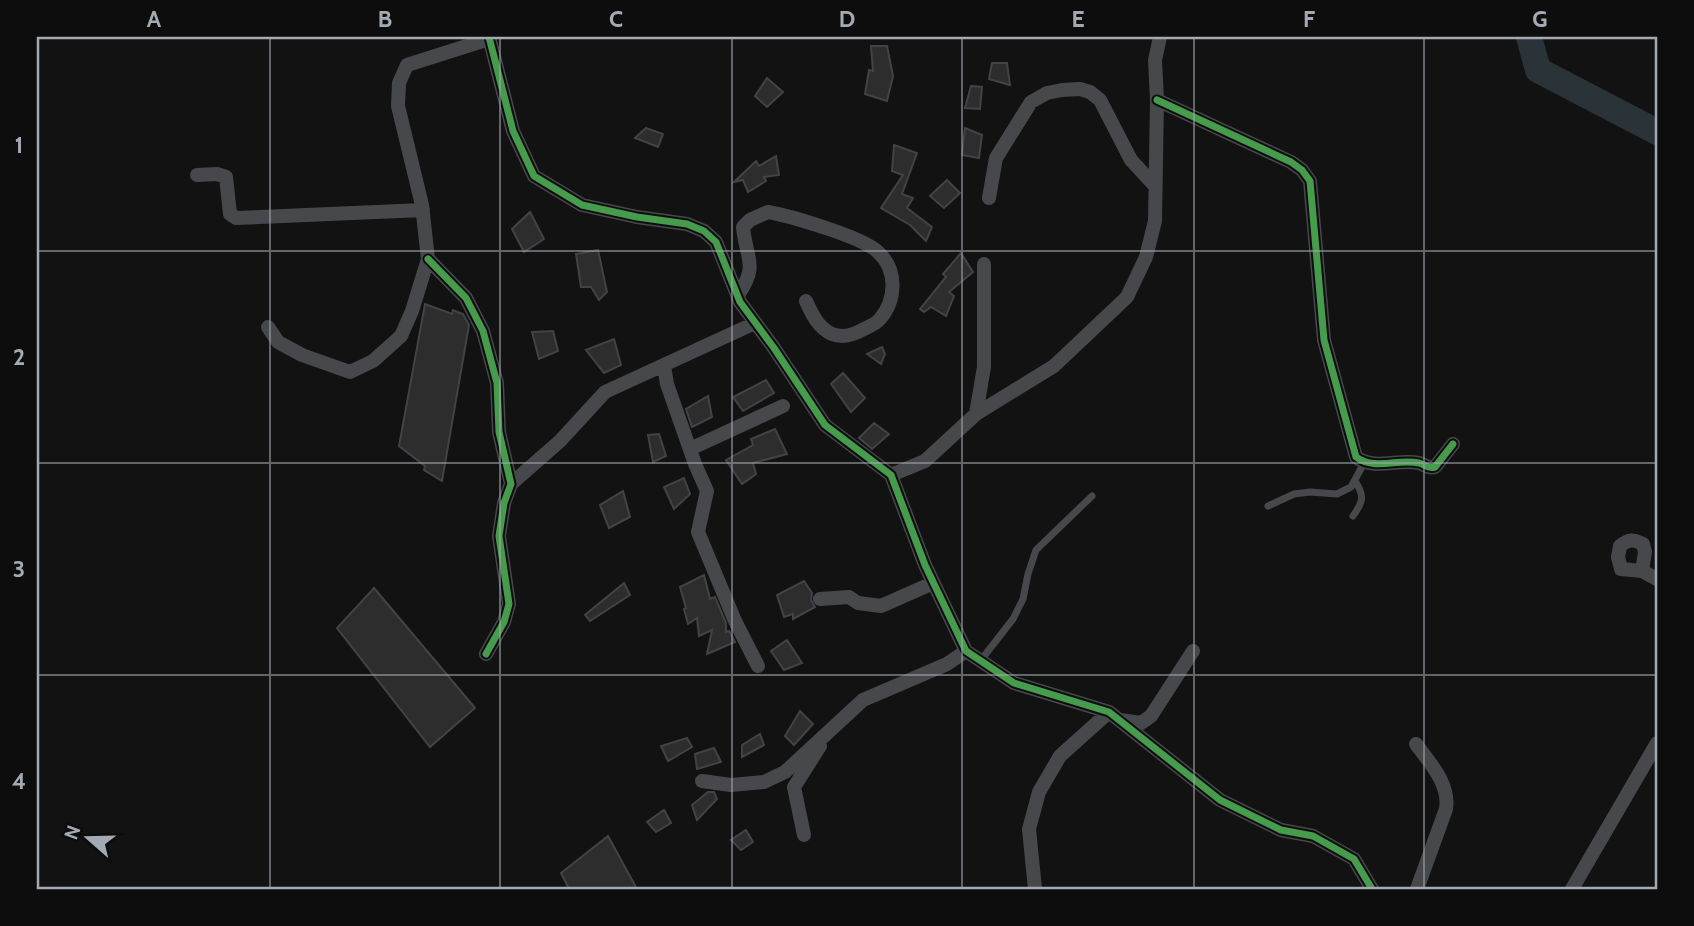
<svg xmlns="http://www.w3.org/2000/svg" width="1694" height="926" viewBox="0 0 1694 926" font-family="Cabin,sans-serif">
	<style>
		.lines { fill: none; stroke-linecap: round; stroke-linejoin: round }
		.river { stroke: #2a3337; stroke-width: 26 }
		.building { fill: #2d2d2e; stroke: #424346; stroke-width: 2 }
		.service { stroke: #47484b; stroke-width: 7 }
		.minor { stroke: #47484b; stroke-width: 14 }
		.cycleway-casing { stroke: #0d0d0e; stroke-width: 11 }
		.cycleway { stroke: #469c4c; stroke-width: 7 }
		.grid { fill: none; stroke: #a4aab3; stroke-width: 2; stroke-opacity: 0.55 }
		.neatline { fill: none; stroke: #a4aab3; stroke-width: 2.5 }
		.grid-label { font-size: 23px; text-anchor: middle; font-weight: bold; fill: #a4aab3 }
	</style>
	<rect width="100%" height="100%" fill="#121213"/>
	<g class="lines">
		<path class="river" d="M1529,37L1538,70L1657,132"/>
	</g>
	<path class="building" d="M871,46H887L893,76L887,101L865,94L869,70L873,71Z
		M992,63H1007L1010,85L989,79Z
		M767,78L783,92L767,107L755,96Z
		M971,86L982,87L980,109L965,108Z
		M646,128L663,134L658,147L635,138Z
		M965,128L982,135L979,158L962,155Z
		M894,145L917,153L902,194L913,198L907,208L932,227L926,241L910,225L881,208L903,175L892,171Z
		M776,156L779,175L764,177L766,181L748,192L743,180L734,182L756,161L759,166Z
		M947,180L960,193L944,208L930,196Z
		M530,212L544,239L524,252L512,229Z
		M598,250L607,292L599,300L591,287H581L576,254Z
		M961,253L973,272L949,292L954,296L946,316L931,307L924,312L920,309L946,277L943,274Z
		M425,304L452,314L453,310L463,314L469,325L442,481L424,470L425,466L399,446Z
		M553,331L558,351L539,359L532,332Z
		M614,339L621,365L604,373L586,350Z
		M882,347L885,354L881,364L867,354Z
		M843,373L865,398L851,412L831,384Z
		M766,380L774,393L743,411L733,397Z
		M708,396L712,417L692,427L686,409Z
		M874,423L889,434L872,449L859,438Z
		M775,429L787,454L753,463L756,474L742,484L726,460L753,445L751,439Z
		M659,434L666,456L653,462L648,435Z
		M684,478L690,494L674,509L664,487Z
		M623,491L630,517L609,528L600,505Z
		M704,575L710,599L715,597L726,623V632L729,631L735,642L707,654L712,630L699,636L697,618L688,624L684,609L686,608L680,587Z
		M804,581L812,593L811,600L815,607L793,619V614L784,617L777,595Z
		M624,583L630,595L590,621L585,615Z
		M374,588L475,708L430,747L337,628Z
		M787,640L802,663L784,670L771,651Z
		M800,711L813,724L794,745L785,736Z
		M760,734L764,745L742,757V745Z
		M687,738L692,747L668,761L661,746Z
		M714,748L721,762L697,769L695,754Z
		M708,792H714L717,799L697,820L692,805Z
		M664,810L671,823L656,832L647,822Z
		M746,830L753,842L741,850L731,840Z
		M608,836L637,889H569L561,873Z"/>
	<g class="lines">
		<path class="service" d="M1268,506L1294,494L1310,492L1337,494L1351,487L1364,463
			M1353,516C1363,502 1365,496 1355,481
			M981,660L1013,619L1023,599L1028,574L1036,550L1092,496"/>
		<path class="minor" d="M489,37L513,131L534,176L582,205L637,217L687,224L704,231L716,242L740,302L774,348L825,425L891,475L925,565L966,651L1014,683L1109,712L1220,800L1281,830L1313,836L1354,859L1372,889
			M1157,100L1291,162L1302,170L1310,181L1324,340L1356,457C1375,471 1398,458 1419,463C1426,465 1427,469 1435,467L1453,444
			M197,175L217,174L226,177L230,214L236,218L423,210
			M989,198L996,158L1031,102L1047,93L1062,90L1080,89L1090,92L1100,100L1131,160L1155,186
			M428,259L466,298L483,331L497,383L499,432L511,484L504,503L499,536L509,604L504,622L486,654
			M738,295C759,265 746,259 743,227L750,220L768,212C790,216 863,237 878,252C897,269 897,299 880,319C876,324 868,327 862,330C853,335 842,338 832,334C818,328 812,314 806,301
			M268,327L278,342L302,355L350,372L373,361L401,336L412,311L428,259L422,205L398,106L399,83L407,65L489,39
			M664,366L667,384L695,464L707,491L698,532L735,621L758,666
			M976,414L984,367V264
			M690,449L783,406
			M891,475L925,461L976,414L1054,366L1127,297L1146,257L1155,221L1157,100L1155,60L1160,37
			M511,484L560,441L605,392L755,323
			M1642,571L1645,552L1643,544C1633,539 1629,539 1620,546L1618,557L1621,569L1642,571L1657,579
			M820,599L849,597L858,603L881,606L933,583
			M1120,720L1141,723L1151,716L1193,651
			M1416,744C1430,763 1450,784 1446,809L1417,889
			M702,781L731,785L764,782L785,772L863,700L947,664L966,651
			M804,835L794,787L820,746
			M1035,889L1029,829L1039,792L1060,756L1109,712
			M1572,889L1657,743"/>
		<g class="cycleway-casing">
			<path id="cycleway" d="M489,37L513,131L534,176L582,205L637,217L687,224L704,231L716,242L740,302L774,348L825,425L891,475L925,565L966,651L1014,683L1109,712L1220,800L1281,830L1313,836L1354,859L1372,889
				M1157,100L1291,162L1302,170L1310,181L1324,340L1356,457C1375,471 1398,458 1419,463C1426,465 1427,469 1435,467L1453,444
				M428,259L466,298L483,331L497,383L499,432L511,484L504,503L499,536L509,604L504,622L486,654"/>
		</g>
		<use href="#cycleway" class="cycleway"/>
	</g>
	<path class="grid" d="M270,37V889M500,37V889M732,37V889M962,37V889M1194,37V889M1424,37V889M37,251H1657M37,463H1657M37,675H1657"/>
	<rect width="1694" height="926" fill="none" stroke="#0d0d0e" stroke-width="77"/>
	<g transform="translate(88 838) rotate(290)" stroke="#0d0d0e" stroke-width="5" paint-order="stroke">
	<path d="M0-5L12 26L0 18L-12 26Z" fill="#a4aab3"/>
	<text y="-10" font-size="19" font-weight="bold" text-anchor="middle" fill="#a4aab3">N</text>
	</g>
	<rect x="38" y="38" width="1618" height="850" class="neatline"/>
	<g class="grid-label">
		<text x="154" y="27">A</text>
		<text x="385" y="27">B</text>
		<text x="616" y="27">C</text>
		<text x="847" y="27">D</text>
		<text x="1078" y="27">E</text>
		<text x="1309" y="27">F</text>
		<text x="1540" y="27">G</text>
		<text x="19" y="153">1</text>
		<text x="19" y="365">2</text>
		<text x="19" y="577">3</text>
		<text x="19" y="789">4</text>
	</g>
</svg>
